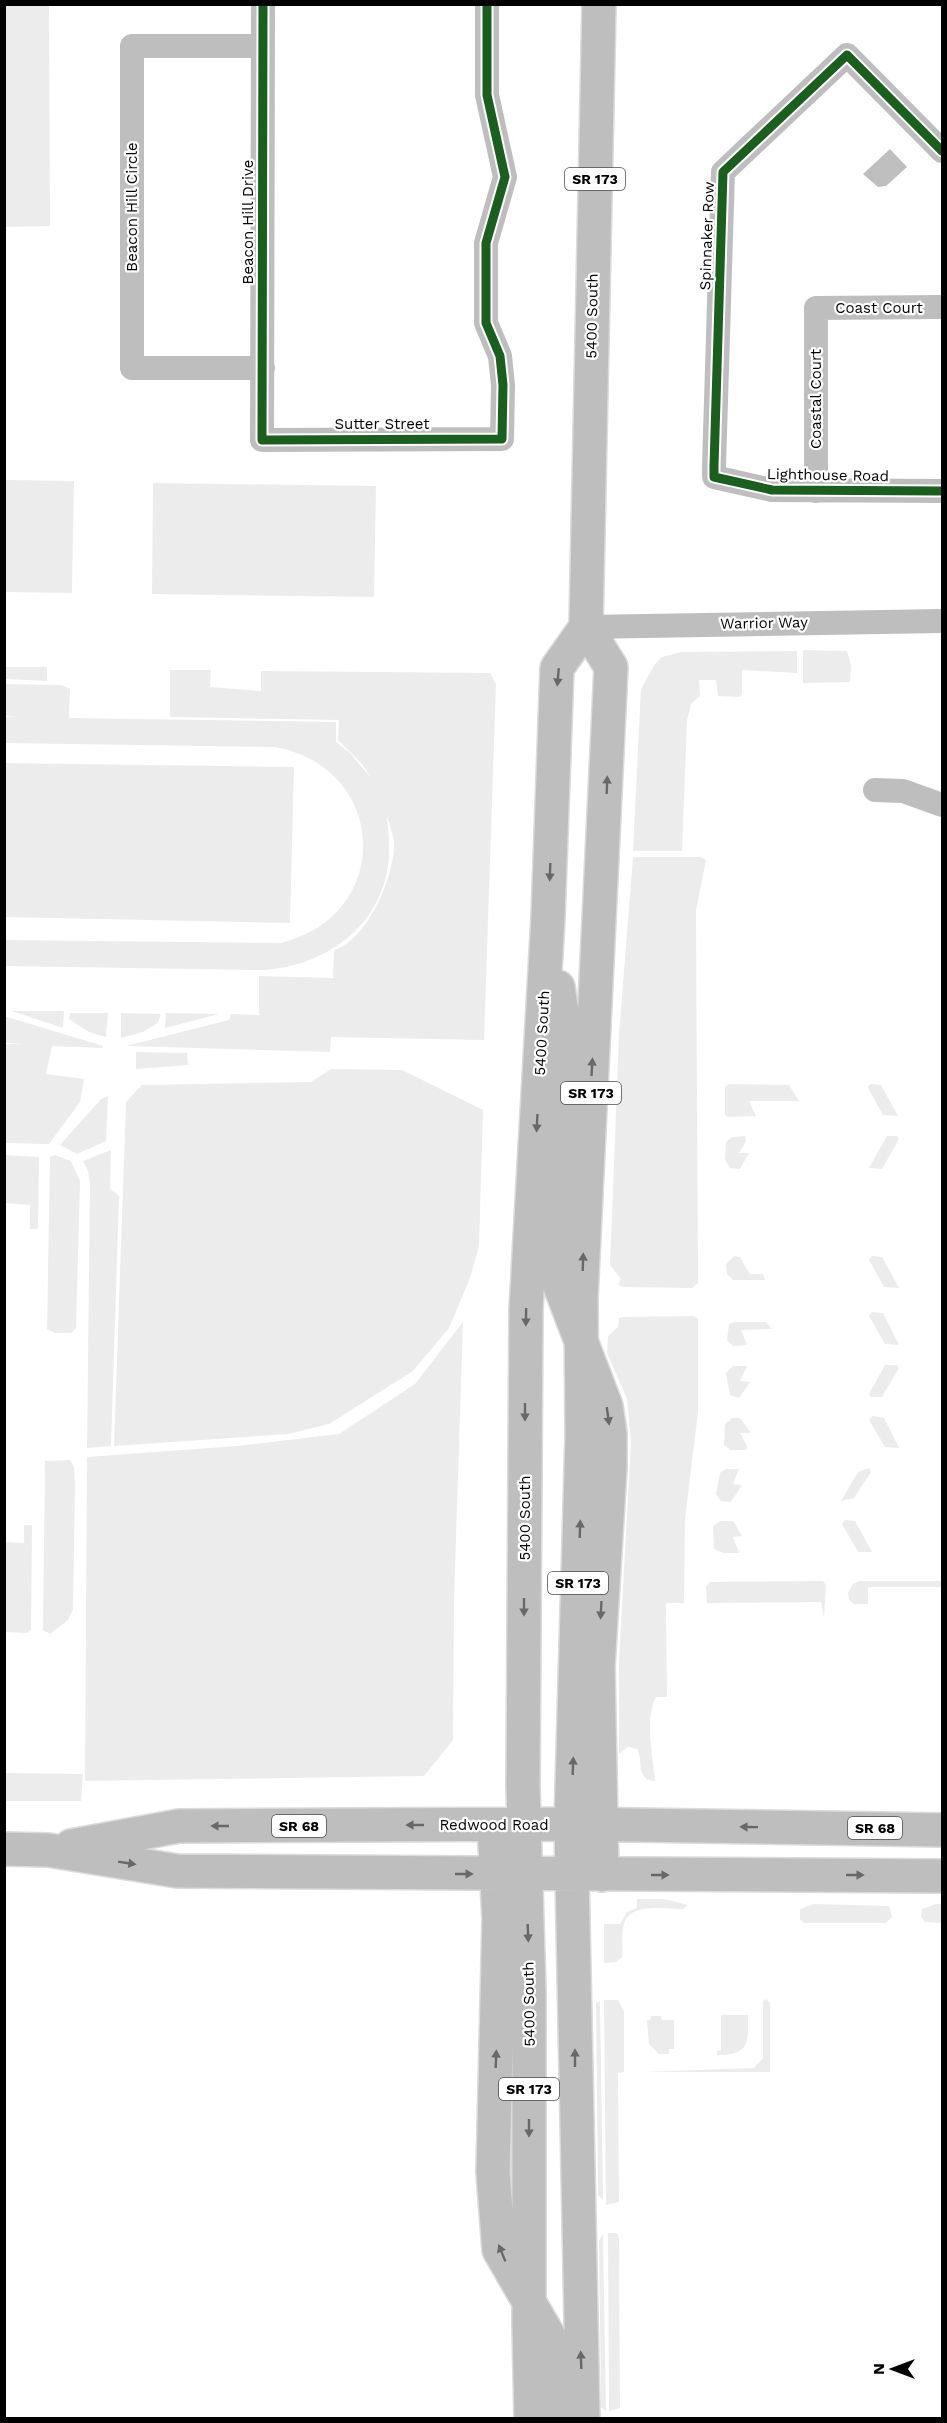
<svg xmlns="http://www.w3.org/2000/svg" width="947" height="2423" viewBox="0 0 947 2423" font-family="'Work Sans',sans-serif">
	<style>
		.green { fill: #ececec }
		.water { fill: #bfbfbf }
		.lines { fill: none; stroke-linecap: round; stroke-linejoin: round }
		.primary-casing { stroke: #dbdbdb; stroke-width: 36 }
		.street { stroke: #bebebe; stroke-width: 24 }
		.primary { stroke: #bebebe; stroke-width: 33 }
		.cycleway-casing { stroke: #fff; stroke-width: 13 }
		.cycleway { stroke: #1b5e20; stroke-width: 9 }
		.oneway { fill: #686868 }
		.labels { text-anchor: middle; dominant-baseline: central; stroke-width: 4.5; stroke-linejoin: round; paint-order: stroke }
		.shield { fill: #fff; stroke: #4c4c4c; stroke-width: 1.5 }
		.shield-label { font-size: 14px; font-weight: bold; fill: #000 }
		.street-label { font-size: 15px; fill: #000; stroke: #fff }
	</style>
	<rect width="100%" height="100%" fill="#fff"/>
	<path class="green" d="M4,5H49L50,226L5,227Z
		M5,480L74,481L72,593L5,592Z
		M153,483L376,486L374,597L152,594Z
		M803,650L847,651L851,665L850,682L803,683Z
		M797,651V673L742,670V694L740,697L718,696L716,680H699L700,696L691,704L687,721L682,851H633L641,689L655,664L662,657L681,652Z
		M5,667H47V681L5,679Z
		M170,670H211L210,687L261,691V671L490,673L496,684L484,1040L331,1037L330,1052L126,1046L229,1020L231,1014L259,1015V976L333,978L334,950C367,941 395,875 394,843C393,835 390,824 387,816C388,832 391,849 388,866C379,929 323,966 264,970L5,966V940L281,943C394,915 389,768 275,747L5,743V717H19L5,716V684L62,685L70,689L69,717L67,718L336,722V742L350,753L372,779L362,764L338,740L339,720L170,717Z
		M5,763L294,767L290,923L5,917Z
		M633,857H701L706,860L696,910L698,1276V1283L692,1288L623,1287L618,1285L621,1279L610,1265L619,1035Z
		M12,1011H64L63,1028Z
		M70,1013H108L106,1037L89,1032L69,1019Z
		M121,1013L161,1014L158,1023L143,1032L121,1038Z
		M166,1013L219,1014L165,1028Z
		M4,1016L103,1046V1048L52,1046L46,1074L84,1079L80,1102L49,1144L5,1143V1044H24L5,1043Z
		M136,1052L187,1053L188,1065L136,1069Z
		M331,1069L402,1070L483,1110L479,1246L470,1278L449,1328L413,1371L329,1424L288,1434L114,1446L126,1102L142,1085L311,1082Z
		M729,1084L789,1085L799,1101H749L756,1116L728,1117L725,1115V1087Z
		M871,1084L881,1085L898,1116L883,1115L869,1090L868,1086Z
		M108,1096L106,1141L77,1154L60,1145L101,1099Z
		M745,1136L746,1141L739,1153H749L740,1169L730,1168L725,1160L726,1142L732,1137Z
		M887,1136H897L899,1139L882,1169L869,1168Z
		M111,1150L110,1189L119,1196L111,1446L87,1448L90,1184L88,1171L83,1161Z
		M5,1155L39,1157L38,1229H30V1205L5,1203Z
		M55,1155L71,1161L80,1181L76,1328L71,1333H55L47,1329L50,1157Z
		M734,1256L740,1257L750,1274H763L765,1280H733L727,1274L726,1264Z
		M872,1256L882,1257L899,1288L884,1287L869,1260Z
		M872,1312L883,1313L899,1345L885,1344L869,1316Z
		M694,1316L698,1319V1412L685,1519L684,1603H666L667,1697H656C644,1721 653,1756 655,1781C635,1780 644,1761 637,1749L628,1747L619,1754V1661L631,1442L627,1399L607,1353L608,1336L618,1327L619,1318L624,1317Z
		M463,1322L454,1601L453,1740L424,1776L85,1781L87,1457L237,1446L339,1434L415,1384Z
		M734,1322H766L772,1329L741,1330L747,1345L733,1346L727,1340L729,1324Z
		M885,1365H897L899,1368L882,1397H871L869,1394Z
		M733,1366H747L740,1381L750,1382L739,1398L730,1395L726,1373Z
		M873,1416L884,1418L899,1448L885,1447L869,1420Z
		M732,1418H740L751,1433H740L747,1446L746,1450H731L724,1445L725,1424Z
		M70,1460L74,1467L75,1485L73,1609L68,1620L50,1634L43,1630L45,1461Z
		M869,1468L871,1472L854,1498L841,1501L858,1472Z
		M726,1469H739L733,1484L742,1485L731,1502L721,1501L716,1494L720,1473Z
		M845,1520L855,1521L872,1552H858L842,1524Z
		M720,1521H733L742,1536L733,1537L739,1553H723L714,1549L713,1526Z
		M24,1525H32L31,1630L27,1633L5,1632V1542L24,1543Z
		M823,1581L826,1585L824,1618L821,1602L707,1603L706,1586L710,1582Z
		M859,1581H942V1587H868V1604H854L849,1600L848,1593L853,1584Z
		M4,1773L83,1774L81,1801H5Z
		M637,1899H664L688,1905L683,1909C666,1909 629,1902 624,1924C621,1934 623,1946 622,1957L616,1962L604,1963V1924H620L627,1912L637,1908Z
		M814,1904L889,1906L892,1917L886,1923H804L800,1919V1909Z
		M936,1904H942V1923L925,1922L921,1917L922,1909Z
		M766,1999L770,2003V2072H643L754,2068L763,2058V2001Z
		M604,2000H618L624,2011V2072L618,2073L619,2202L606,2205Z
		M600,2001L603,2200L598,2195L596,2003Z
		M721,2015H748C748,2043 750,2055 717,2055V2051L721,2050Z
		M651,2016H661L662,2020H674V2049H669V2054H659L649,2044L647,2020H650Z
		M608,2233H617L619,2238L620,2408L609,2411Z
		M603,2234L606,2411L601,2407L599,2241Z"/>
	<path class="water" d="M890,149L907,167L886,186L878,187L863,174Z"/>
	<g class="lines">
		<g class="primary-casing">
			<path id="primary" d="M558,987L567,1043L558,1281L606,1406L610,1433V1468L598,1667L602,1875
				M494,1825L499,1919L493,2172L499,2250L554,2345L560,2418
				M71,1846L179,1826L571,1824L942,1830
				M4,1849L48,1850L177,1871L942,1876
				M531,2418L529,2325V1991L523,1786L526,1310L548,917L557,668L586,627
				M583,2418L571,1824L582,1436L581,1298L611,667L586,627L599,4"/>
		</g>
		<path class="street" d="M263,4L262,440L502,439L503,385L500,356L486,323V243L505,177L487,95V4
			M942,151L847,55L723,172L714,466V477L772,490L942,491
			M263,368H132V46H263
			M816,491V308L942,307
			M586,627L942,621
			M875,790L903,791L942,805"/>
		<use href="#primary" class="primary"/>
		<g class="cycleway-casing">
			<path id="cycleway" d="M263,4L262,440L502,439L503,385L500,356L486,323V243L505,177L487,95V4
				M942,151L847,55L723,172L714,466V477L772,490L942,491"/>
		</g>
		<use href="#cycleway" class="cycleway"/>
	</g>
	<defs><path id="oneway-solid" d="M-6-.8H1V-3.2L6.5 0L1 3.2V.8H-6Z" transform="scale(1.5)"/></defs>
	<g class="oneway">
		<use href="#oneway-solid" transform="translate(558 677) rotate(95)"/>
		<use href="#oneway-solid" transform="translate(607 785) rotate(-88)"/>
		<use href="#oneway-solid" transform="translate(550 872) rotate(92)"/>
		<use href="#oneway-solid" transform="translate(592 1067) rotate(-87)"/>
		<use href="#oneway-solid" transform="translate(537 1123) rotate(93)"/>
		<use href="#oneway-solid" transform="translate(583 1262) rotate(-88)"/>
		<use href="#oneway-solid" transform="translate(526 1317) rotate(91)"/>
		<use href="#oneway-solid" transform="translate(525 1412) rotate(90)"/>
		<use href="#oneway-solid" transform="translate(608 1416) rotate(82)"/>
		<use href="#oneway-solid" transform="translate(580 1529) rotate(-88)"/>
		<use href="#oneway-solid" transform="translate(524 1607) rotate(90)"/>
		<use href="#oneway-solid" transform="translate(601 1610) rotate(93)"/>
		<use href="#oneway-solid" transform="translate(573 1766) rotate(-88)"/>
		<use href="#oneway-solid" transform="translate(415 1825) rotate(180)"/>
		<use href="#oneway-solid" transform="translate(220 1826) rotate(180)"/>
		<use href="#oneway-solid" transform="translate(749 1827) rotate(-179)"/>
		<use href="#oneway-solid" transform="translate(127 1863) rotate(9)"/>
		<use href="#oneway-solid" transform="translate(464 1874)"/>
		<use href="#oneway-solid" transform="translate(660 1875)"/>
		<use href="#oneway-solid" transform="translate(855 1875)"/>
		<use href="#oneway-solid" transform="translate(528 1933) rotate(88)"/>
		<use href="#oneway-solid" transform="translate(575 2058) rotate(-90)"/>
		<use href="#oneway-solid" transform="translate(496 2059) rotate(-88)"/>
		<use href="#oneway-solid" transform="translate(529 2128) rotate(90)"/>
		<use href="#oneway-solid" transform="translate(502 2253) rotate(-112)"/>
		<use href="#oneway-solid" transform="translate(581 2360) rotate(-92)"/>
	</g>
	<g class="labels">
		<g class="shield">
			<rect x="565" y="168" width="60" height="22" rx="4.5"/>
			<rect x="561" y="1082" width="60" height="22" rx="4.5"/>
			<rect x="548" y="1572" width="60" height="22" rx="4.5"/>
			<rect x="272" y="1815" width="54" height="22" rx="4.5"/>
			<rect x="848" y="1817" width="54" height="22" rx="4.5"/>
			<rect x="499" y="2078" width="60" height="22" rx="4.5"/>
		</g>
		<g class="shield-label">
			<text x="595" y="179">SR 173</text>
			<text x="591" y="1093">SR 173</text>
			<text x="578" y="1583">SR 173</text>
			<text x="299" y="1826">SR 68</text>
			<text x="875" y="1828">SR 68</text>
			<text x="529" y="2089">SR 173</text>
		</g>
		<g class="street-label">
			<text transform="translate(132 207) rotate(-90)">Beacon Hill Circle</text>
			<text transform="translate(248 222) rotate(-90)">Beacon Hill Drive</text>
			<text transform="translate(707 236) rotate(-88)">Spinnaker Row</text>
			<text x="879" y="308">Coast Court</text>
			<text transform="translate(592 316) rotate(-89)">5400 South</text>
			<text transform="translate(816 399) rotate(-90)">Coastal Court</text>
			<text x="382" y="424">Sutter Street</text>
			<text transform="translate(828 475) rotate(1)">Lighthouse Road</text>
			<text transform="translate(764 623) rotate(-1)">Warrior Way</text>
			<text transform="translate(542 1033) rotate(-87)">5400 South</text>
			<text transform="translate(525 1518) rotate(-90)">5400 South</text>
			<text x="494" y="1825">Redwood Road</text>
			<text transform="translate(529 2004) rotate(-91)">5400 South</text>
		</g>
	</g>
	<rect width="947" height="2423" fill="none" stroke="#000000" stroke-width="12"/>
	<g transform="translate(893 2369) rotate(270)" stroke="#ffffff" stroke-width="4.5" paint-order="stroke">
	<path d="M0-4.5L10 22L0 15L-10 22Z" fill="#000000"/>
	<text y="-9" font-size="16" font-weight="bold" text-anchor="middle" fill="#000000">N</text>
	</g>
</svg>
